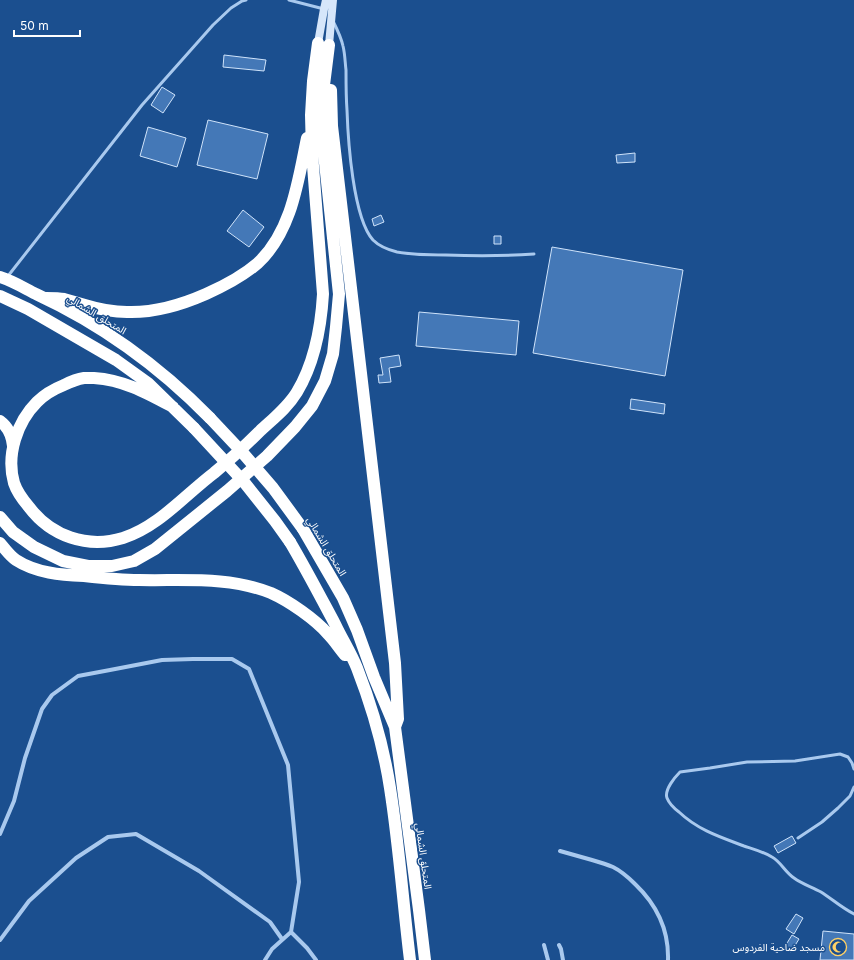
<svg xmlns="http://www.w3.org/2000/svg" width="854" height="960" viewBox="0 0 854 960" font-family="Inter,'Noto Sans Arabic',sans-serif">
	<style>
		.building { fill: #4478b7; stroke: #cfe3fa }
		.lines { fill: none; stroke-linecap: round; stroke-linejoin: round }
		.lane { stroke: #a9c9ee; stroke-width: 3 }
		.street { stroke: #a9c9ee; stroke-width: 4 }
		.secondary { stroke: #d6e6fa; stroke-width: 8 }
		.highway { stroke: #fff; stroke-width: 12 }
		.highway-bridge { stroke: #fff; stroke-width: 12 }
		.labels { text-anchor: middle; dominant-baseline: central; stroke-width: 3; stroke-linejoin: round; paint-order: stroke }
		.street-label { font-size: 10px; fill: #fff; stroke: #1b4f8f }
		.poi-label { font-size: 10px; fill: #fff; stroke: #1b4f8f; text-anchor: end }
	</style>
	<rect width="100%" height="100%" fill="#1b4f8f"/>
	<path class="building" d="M224,55L266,60L264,71L223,67Z
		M162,87L175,95L163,113L151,105Z
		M208,120L268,134L257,179L197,165Z
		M148,127L186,138L177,167L140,156Z
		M635,153V162L617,163L616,155Z
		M243,210L264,227L249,247L227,231Z
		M381,215L384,222L374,226L372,219Z
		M494,236H501V244H494Z
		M552,247L683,270L665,376L533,353Z
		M419,312L519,321L516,355L416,346Z
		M399,355L401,366L389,368L391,382L379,383L378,375H383L380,358Z
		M631,399L665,404L664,414L630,409Z
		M792,836L796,843L778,853L774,846Z
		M796,914L803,918L794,934L786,929Z
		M823,931L854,934V960H820Z
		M792,935L799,939L791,952L784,948Z"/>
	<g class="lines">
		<path class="lane" d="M289,0L324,9
			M333,21C337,29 341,37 343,46C345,54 345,62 346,70C346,84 346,97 347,110C348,140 353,218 373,240C379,246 389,250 397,252C413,255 430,255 446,255C475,256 505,256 534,254
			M8,276L142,105L213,25L231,8L242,1L246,0
			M854,769L852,763L848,757L840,754L795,761L747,762L710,768L680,772C675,777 664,790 667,798C669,803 675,809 679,812C698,830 720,837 744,846C753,849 764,852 772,857C781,862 785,872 794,878C802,884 812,887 821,892C832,899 842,908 854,914
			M798,838L822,822L838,808L850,796L854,787"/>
		<path class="street" d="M0,834L14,801L25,758L42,709L52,695L78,676L110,670L162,660L193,659H232L249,669L288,765L299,882L291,932L307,948L316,960
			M560,851C571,854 581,857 592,860C599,862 606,864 613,867C621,871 628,877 635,884C657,905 669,929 668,960
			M0,940L29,901L76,858L108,837L136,834L199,871L270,922L282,939
			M544,945L548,960
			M559,945L561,949L563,960
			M265,960L272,949L291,932"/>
		<path class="secondary" d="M318,43L324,9L326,0
			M329,45L333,0"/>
		<path class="highway" d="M331,90L332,126L395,663L398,719L395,727
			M0,277C13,281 24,288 36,294C101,324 160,367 210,418
			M0,296L28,309L116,360L148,383L194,428
			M46,298C52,298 59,298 64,299C71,301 78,303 85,305C98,309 112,312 127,312C154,313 181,305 206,294C224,286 243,276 258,263C292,231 298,181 307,138
			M173,407C147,393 124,380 94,378C91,378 87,378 84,378C77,379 70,382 64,385C54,389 45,394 37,402C17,422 6,455 14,483C17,492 23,500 29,507C51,536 87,549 123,538C158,527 185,495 214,473C231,459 246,445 261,430C274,418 288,407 297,392C315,362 321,328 323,294L312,153L311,115L313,81L318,43
			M0,421C8,427 12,436 13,446
			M0,517L13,532L34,547L63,561L88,566H112L134,561L155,549L227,491L267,456L295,427L312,406L325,381L333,354L336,327L339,294L323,144L322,117L324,85L329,45
			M303,529L343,598L357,630L374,677L395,727L419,910L425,960
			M290,542C306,569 320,596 335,624C342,639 351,653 357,668C371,704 384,749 390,788C399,845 403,903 410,960
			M0,543C5,549 10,556 16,560C36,573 61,575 84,576C102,578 120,580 139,580C183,581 229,576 271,593C289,601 315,619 328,634C334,640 339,648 345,655"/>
		<path class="highway-bridge" d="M210,418L242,452L273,488L303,529
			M194,428L244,482L275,521L290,542"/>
	</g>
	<defs>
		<g id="mosque-ring" transform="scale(0.9)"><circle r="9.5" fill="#1b4f8f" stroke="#ffd166" stroke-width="1.5"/><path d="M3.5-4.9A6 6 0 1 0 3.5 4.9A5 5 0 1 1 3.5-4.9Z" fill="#ffd166"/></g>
	</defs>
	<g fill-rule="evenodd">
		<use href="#mosque-ring" x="838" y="947"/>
	</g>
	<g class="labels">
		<g class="street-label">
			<text transform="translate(97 314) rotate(31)">المتحلق الشمالي</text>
			<text transform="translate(327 546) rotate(59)">المتحلق الشمالي</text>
			<text transform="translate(424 856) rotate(82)">المتحلق الشمالي</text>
		</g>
		<g class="poi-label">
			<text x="825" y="947">مسجد ضاحية الفردوس</text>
		</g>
	</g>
	<path d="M14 30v6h66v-6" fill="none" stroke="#ffffff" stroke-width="2"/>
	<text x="20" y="30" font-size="12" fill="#ffffff" stroke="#1b4f8f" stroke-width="3" paint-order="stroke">50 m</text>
</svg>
